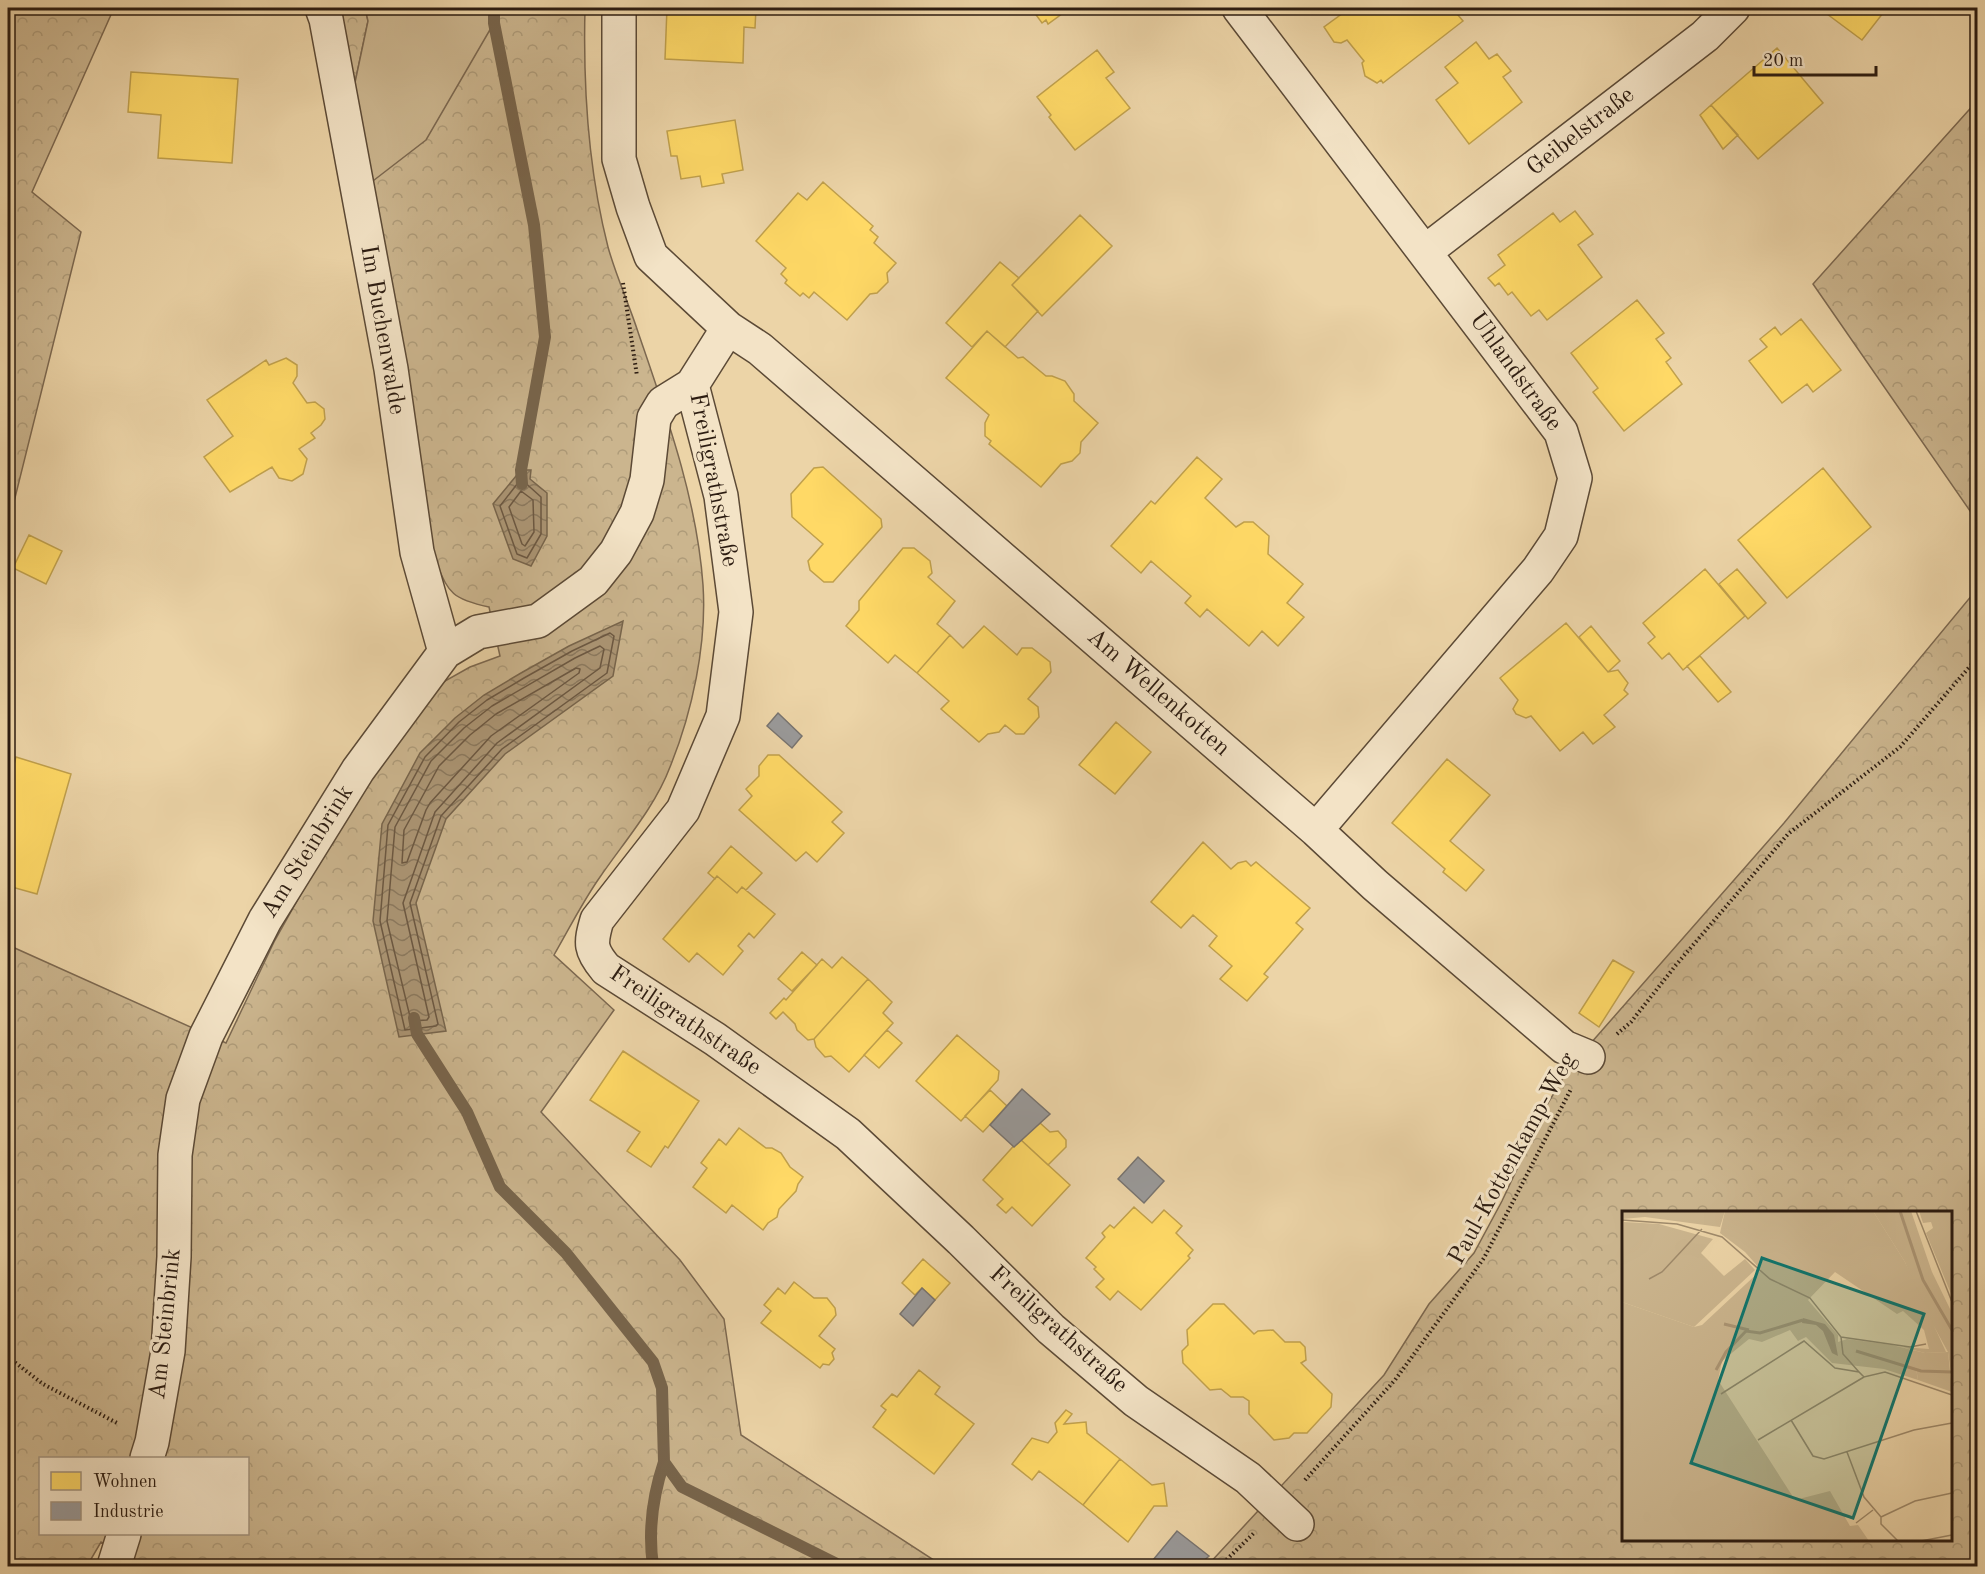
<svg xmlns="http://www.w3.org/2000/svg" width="1985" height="1574" viewBox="0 0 1985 1574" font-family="'Old Standard TT',serif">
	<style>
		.forest { fill: url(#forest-crowns); stroke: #7c6850; stroke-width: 1.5; fill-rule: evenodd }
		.green { fill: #cbb58e; stroke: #7c6850; stroke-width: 1.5 }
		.water { fill: url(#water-waves); stroke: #78654c; stroke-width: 1.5 }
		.homes { fill: #ffd966; stroke: #c0a04c; stroke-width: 1.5 }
		.industry { fill: #999; stroke: #787470; stroke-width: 1.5 }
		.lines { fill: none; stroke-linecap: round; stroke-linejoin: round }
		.shore { stroke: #6c5842; stroke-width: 1.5 }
		.stream { stroke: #78654c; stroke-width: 12 }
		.minor-casing { stroke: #5c4a36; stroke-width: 36 }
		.path { stroke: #2c1c11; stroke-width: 4; stroke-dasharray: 1.5 3; stroke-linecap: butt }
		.minor { stroke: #f3e3c6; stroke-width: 33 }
		.labels { text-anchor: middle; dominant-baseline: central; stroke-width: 6; stroke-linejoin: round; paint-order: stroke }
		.street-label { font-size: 24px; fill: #2c1c11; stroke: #f3e3c6 }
		.inset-river { fill: none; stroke: #ab9574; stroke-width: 3 }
		.inset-road { fill: none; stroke: #9f8a6b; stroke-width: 1.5 }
		.view { fill: #0f766e; fill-opacity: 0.15; stroke: #0f766e; stroke-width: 3 }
		.inset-edge { fill: none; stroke: #2c1c11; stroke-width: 3 }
	</style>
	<defs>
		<pattern id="forest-crowns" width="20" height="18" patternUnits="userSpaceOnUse" patternTransform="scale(1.5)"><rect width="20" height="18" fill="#cbb58e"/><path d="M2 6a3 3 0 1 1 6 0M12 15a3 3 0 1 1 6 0" fill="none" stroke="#ae9b79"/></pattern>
		<pattern id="water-waves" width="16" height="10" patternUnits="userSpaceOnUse" patternTransform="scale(1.5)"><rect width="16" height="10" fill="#ab9574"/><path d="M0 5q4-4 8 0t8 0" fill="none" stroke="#8b795e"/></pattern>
	</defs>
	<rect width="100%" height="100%" fill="#ecd4a7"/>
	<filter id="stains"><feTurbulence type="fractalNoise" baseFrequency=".00333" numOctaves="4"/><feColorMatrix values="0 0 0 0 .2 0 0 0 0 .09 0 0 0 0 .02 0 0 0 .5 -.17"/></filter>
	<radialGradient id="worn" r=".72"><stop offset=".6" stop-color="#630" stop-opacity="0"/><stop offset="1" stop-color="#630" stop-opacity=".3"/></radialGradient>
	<path class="forest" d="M8,8H114L32,192L81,232L8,526Z
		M335,8H365L368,21L353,92Z
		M490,8H585C583,88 588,169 608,247C616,276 629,304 638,332C666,414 697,499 703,585C707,644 692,713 670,767C655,807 624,842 600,877C583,901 569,929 554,955L614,1010L541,1112L680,1260L724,1319L741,1435L943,1566H147L101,1542L87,1566H8V945L226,1043L274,942L329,844L386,751L436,686L470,667L500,656L489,607C447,598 449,591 432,554L369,184L491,28ZM40,1458H248V1534H40Z
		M1977,101V521L1813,284Z
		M1977,589V1566H1207L1384,1375L1429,1304L1474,1253L1502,1201L1548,1103L1569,1068L1784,823ZM1624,1212H1950V1540H1624Z"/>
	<path class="green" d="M365,8H490L491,28L426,140L369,184L353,92L368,21Z"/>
	<path class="water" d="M521,470H531L530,479L547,493V536L531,566L513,559L493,504Z
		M623,621L613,676L505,754L446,819L416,903L446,1031L399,1037L373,921L382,824L420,753L455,718L484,695L521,673L569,646Z"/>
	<path class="homes" d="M667,8H756L755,28L744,27L743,63L665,59Z
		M1031,8H1070L1048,24L1046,20L1042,23Z
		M1350,8H1452L1463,21L1383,83L1381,80L1377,83L1365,76L1362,63L1364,61L1347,40L1341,43L1334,42L1324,27Z
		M1819,8H1887L1862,40Z
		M1476,42L1489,59L1497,54L1511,71L1503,77L1522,102L1469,144L1436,100L1458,83L1445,67Z
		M1777,48L1823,103L1758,159L1711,105Z
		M1097,50L1114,72L1106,78L1130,108L1075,150L1049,117L1051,115L1037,97Z
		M131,72L238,79L232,163L158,158L161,115L128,112Z
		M1711,105L1738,135L1723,149L1700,115Z
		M735,120L743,170L722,174L724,183L702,187L700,176L681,179L677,156H671L667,131Z
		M823,182L873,226L870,230L878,237L874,243L896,263L887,273L888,282L877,293L870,294L847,320L814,292L809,298L803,293L800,296L785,283L787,280L781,274L786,268L756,241L798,193L807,200Z
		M1575,211L1593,234L1578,245L1602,277L1547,320L1539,310L1531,316L1512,292L1508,295L1499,283L1495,286L1488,278L1505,265L1498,255L1553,213L1560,222Z
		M1080,215L1112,246L1042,316L1012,285Z
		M1000,262L1019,278L1012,285L1038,311L1005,347L987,331L972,347L946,323Z
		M1637,300L1664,333L1656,339L1671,358L1666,362L1682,384L1624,431L1593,392L1598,388L1571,353Z
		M1801,319L1841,370L1813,392L1807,384L1782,403L1749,361L1767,347L1760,339L1775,327L1781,335Z
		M987,331L1018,358L1023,357L1046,376H1052L1065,381L1074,394V401L1098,423L1081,442L1080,453L1072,461L1061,464L1041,487L989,444L991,441L985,436V423L989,415L946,378Z
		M286,358L297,365V376L293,383L307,403L315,402L324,409L325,419L321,425L311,433L315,438L299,449L307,459L303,474L292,481L279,478L272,467L230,492L204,457L233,436L207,400L266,360L269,365Z
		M1197,457L1222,479L1205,498L1236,527L1244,522H1253L1269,536L1268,554L1303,584L1287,603L1304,617L1278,646L1262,631L1249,646L1207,609L1200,617L1185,603L1191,596L1151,561L1141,573L1111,546L1151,501L1155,504Z
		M823,467L881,519L882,527L833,582H824L810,570L808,561L823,544L792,517L791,494L814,468Z
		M1823,468L1871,527L1787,598L1738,540Z
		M29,535L62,551L46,584L13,568Z
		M903,548H914L930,561L932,573L928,577L955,601L937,624L950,635L917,673L895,655L888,663L846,626L859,610V601Z
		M1705,569L1745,616L1683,670L1669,653L1662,659L1648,643L1655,637L1643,623Z
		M1737,569L1766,603L1748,619L1719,584Z
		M1566,623L1608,672L1618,670L1628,683L1624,690L1628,694L1604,715L1615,727L1593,744L1583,732L1560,751L1531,716L1526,718L1516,714L1513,709L1518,700L1500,678Z
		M984,626L1017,655L1022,648H1032L1050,662L1051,672L1028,699L1038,707L1039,717L1024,734H1016L1005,725L999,732L988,734L979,742L941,709L949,701L917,673L950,635L963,648Z
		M1591,626L1620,661L1608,672L1579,637Z
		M1700,656L1731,692L1718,702L1687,666Z
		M1116,722L1151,752L1115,794L1079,765Z
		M768,755H779L842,812L832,822L844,833L817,862L806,852L796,861L739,810L752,796L746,789L759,776V766Z
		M16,757L71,774L37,894L8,886V787Z
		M1447,759L1490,795L1450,841L1484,870L1466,891L1443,872L1445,869L1392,823Z
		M1203,842L1231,869L1238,863L1246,861L1251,866L1256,862L1310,908L1296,923L1303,929L1264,974L1268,977L1247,1001L1220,979L1232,966L1209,946L1217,936L1193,915L1181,928L1151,902Z
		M731,846L762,873L746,890L742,887L737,893L717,876L715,879L708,873Z
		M717,876L737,893L742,887L775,914L754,938L749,933L738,946L743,951L723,975L697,953L689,962L663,939Z
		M802,952L817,965L792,991L778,979Z
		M842,957L868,979L814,1039L808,1040L797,1030L795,1024L783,1012L776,1019L770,1013L784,998L786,1000L822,959L832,968Z
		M1613,960L1634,972L1599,1027L1579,1013Z
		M868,979L892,1002L883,1013L893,1023L849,1072L831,1056L825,1057L816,1047L814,1039Z
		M887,1030L902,1043L879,1068L864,1055Z
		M957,1035L999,1071L998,1080L961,1121L916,1081Z
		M623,1051L699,1101L668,1148L665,1146L651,1167L627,1151L640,1132L590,1100Z
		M990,1090L1007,1106L983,1132L965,1116Z
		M1040,1123L1050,1132L1058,1131L1066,1140V1147L1048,1165L1020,1139Z
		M739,1128L766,1148H772L781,1153L790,1167L803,1177L798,1184L796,1191L779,1209L777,1217L768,1223L763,1230L732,1205L726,1213L693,1187L707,1168L701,1163L719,1139L726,1145Z
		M1020,1139L1070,1185L1032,1226L1012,1207L1006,1213L997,1205L1003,1199L983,1180Z
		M1134,1207L1152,1223L1164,1210L1182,1226L1176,1233L1193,1250L1188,1256L1190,1258L1141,1310L1118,1291L1110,1300L1096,1287L1104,1279L1094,1269L1096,1267L1086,1258L1105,1237L1102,1233L1110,1225L1114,1228Z
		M923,1259L950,1283L935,1300L922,1288L915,1295L902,1283Z
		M794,1282L814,1298H827L835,1308L836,1315L819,1336L835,1349L832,1353L834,1359L829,1365L823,1364L820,1368L761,1323L771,1311L764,1305L778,1288L785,1294Z
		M1213,1304H1224L1254,1334L1258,1331L1273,1330L1285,1342H1300L1305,1347L1306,1360L1301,1363L1332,1394L1331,1407L1307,1433H1294L1289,1438L1274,1440L1249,1414V1401L1243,1397H1231L1221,1389L1210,1390L1183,1363L1182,1351L1188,1345L1187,1330Z
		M919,1370L940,1387L935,1394L974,1424L934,1474L873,1427L886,1410L881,1406L892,1394L897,1397Z
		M1066,1410L1072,1414L1064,1424L1086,1422L1087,1433L1120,1459L1083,1505L1039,1471L1032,1480L1012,1464L1032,1438L1048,1443L1057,1432L1055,1423Z
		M1120,1459L1152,1485L1164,1483L1167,1506H1154L1128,1542L1083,1505Z"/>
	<path class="industry" d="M778,713L802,736L792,748L767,726Z
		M1022,1089L1050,1114L1014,1147L990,1125Z
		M1138,1157L1164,1181L1144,1203L1118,1179Z
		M922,1288L935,1300L913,1326L900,1314Z
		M1177,1531L1209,1556L1198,1566H1148Z"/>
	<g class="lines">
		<path class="shore" d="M521,479L541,497V534L527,558L517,554L500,506Z
			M521,491L533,500L534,532L525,546L522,544L509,507Z
			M610,633L614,636L607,673L502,749L441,816L410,903L438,1024L436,1026L405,1030L380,921L388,825L425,757L459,722L487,700L524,678L572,651Z
			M600,646L604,649L600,668L497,743L435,812L403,903L429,1017L427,1020L411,1021L387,921L395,827L431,761L464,728L492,706L575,658Z
			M576,668L580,669L579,673L491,736L430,803L426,810L407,862L402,863L404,830L439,766L470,735L496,714Z"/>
		<path class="stream" d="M494,8V23L534,225L545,337L521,470L522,484
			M414,1018L417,1034L467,1112L500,1187L566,1253L653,1362L662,1388L664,1462L682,1487L841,1566
			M653,1566C648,1531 653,1495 664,1462"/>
		<g class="minor-casing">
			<path id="minor" d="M322,8L326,19L391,369L417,552L445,652
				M619,8V159L633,207L651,256L728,328L692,385L721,496L736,612L723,716L683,810L597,920C590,944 590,950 606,969L715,1039L848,1134L961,1240L1051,1329L1136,1401L1248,1478L1297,1524
				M1239,8L1561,432L1575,478L1561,536L1538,570L1316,830
				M1426,251L1705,36L1733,8
				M728,328L760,349L1316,830L1375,885L1564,1047L1588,1057
				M147,1458L152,1442L168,1351L174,1257L175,1155L183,1099L206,1036L265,920L358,770L445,652L478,632L538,621L593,581L616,552L637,513L647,480L654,418L663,403L692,385
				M114,1566L124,1534"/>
		</g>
		<path class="path" d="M623,283L637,376
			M1617,1034L1631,1022L1676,965L1788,834L1900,747L1978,657
			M8,1357L43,1384L117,1423
			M1305,1480L1395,1380L1484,1258L1571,1089
			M1220,1566L1254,1533"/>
		<use href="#minor" class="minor"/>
	</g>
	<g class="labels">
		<g class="street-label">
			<text transform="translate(1581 132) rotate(-38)">Geibelstraße</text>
			<text transform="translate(382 330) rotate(80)">Im Buchenwalde</text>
			<text transform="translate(1515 372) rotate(54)">Uhlandstraße</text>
			<text transform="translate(713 480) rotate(79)">Freiligrathstraße</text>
			<text transform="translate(1158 693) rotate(41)">Am Wellenkotten</text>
			<text transform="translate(308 852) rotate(-58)">Am Steinbrink</text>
			<text transform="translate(685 1021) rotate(34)">Freiligrathstraße</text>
			<text transform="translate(1513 1159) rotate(-61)">Paul-Kottenkamp-Weg</text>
			<text transform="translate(166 1324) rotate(-84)">Am Steinbrink</text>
			<text transform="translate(1058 1330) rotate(42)">Freiligrathstraße</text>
		</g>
	</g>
	<g transform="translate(1622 1211)">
		<rect width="330" height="330" fill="#ecd4a7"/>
		<path d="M251,0H289L310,61L330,102V169L326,141L297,88L283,51Z" fill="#cbb58e"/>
		<path d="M103,0H251L283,51L324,141L303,142L280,136L307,138L302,119L281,100L275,103L213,61L186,89L216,124V131L225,128L270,134L294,157L296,169L262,158L210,152L184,126L176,130L168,119L140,131L127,128L100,150L96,169L173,289L208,280L228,315L236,314L247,330H0V91L72,116L80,114L139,59L123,41L98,22ZM297,0H330V85L304,22L311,17L309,11L301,12Z" fill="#cbb58e"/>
		<path d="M0,0H103L98,16L23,6L0,8ZM2,11L37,13L91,28L79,42L102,65L123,48L133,59L72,116L0,91ZM270,134L303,142L326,141L330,181L296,169L294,157L281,153Z" fill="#cbb58e"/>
		<path d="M181,107L203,113L212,124L216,145L210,142L201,120L194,114L180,112Z" fill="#ab9574"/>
		<path class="inset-river" d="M278,0L301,69L330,119M102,113L127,119M234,140L299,160L330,161M94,159L104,141L124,120L138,122L181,109"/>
		<path class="inset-road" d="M294,0L330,91M0,9L55,13L100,26L148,68L188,87L219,126L221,143L237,161M27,68L40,61L80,18M219,126L288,136L304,133M99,183L182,130L213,157L237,161L242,166L263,161L330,184M169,209L191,245L202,248L292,219L330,212M136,229L242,166M225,241L242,286L259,306M259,306L293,290L330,282M259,306V313L276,330M234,312L251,299M299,330L330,324"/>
		<path class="view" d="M140,47L302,103L231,307L69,252Z"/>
		<rect width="330" height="330" class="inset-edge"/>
	</g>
	<rect width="1985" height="1574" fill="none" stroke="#ecd4a7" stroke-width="30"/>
	<rect x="9" y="9" width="1967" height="1556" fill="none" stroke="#2c1c11" stroke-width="3"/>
	<rect x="15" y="15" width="1955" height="1544" fill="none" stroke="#2c1c11" stroke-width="1.5"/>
	<rect x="39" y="1457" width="210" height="78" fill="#f3e3c6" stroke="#a3937e" stroke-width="1.5"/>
	<rect x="51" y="1472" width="30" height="18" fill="#ffd966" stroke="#a3937e" stroke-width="1.5"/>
	<text x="93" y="1487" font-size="18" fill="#2c1c11">Wohnen</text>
	<rect x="51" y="1502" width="30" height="18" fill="#999999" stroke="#a3937e" stroke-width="1.5"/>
	<text x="93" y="1517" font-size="18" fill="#2c1c11">Industrie</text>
	<path d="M1754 66v9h122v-9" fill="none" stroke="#2c1c11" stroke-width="3"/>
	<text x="1763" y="66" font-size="18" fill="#2c1c11" stroke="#f3e3c6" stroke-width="4.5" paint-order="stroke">20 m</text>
	<rect width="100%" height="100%" filter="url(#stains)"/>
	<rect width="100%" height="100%" fill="url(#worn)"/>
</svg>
